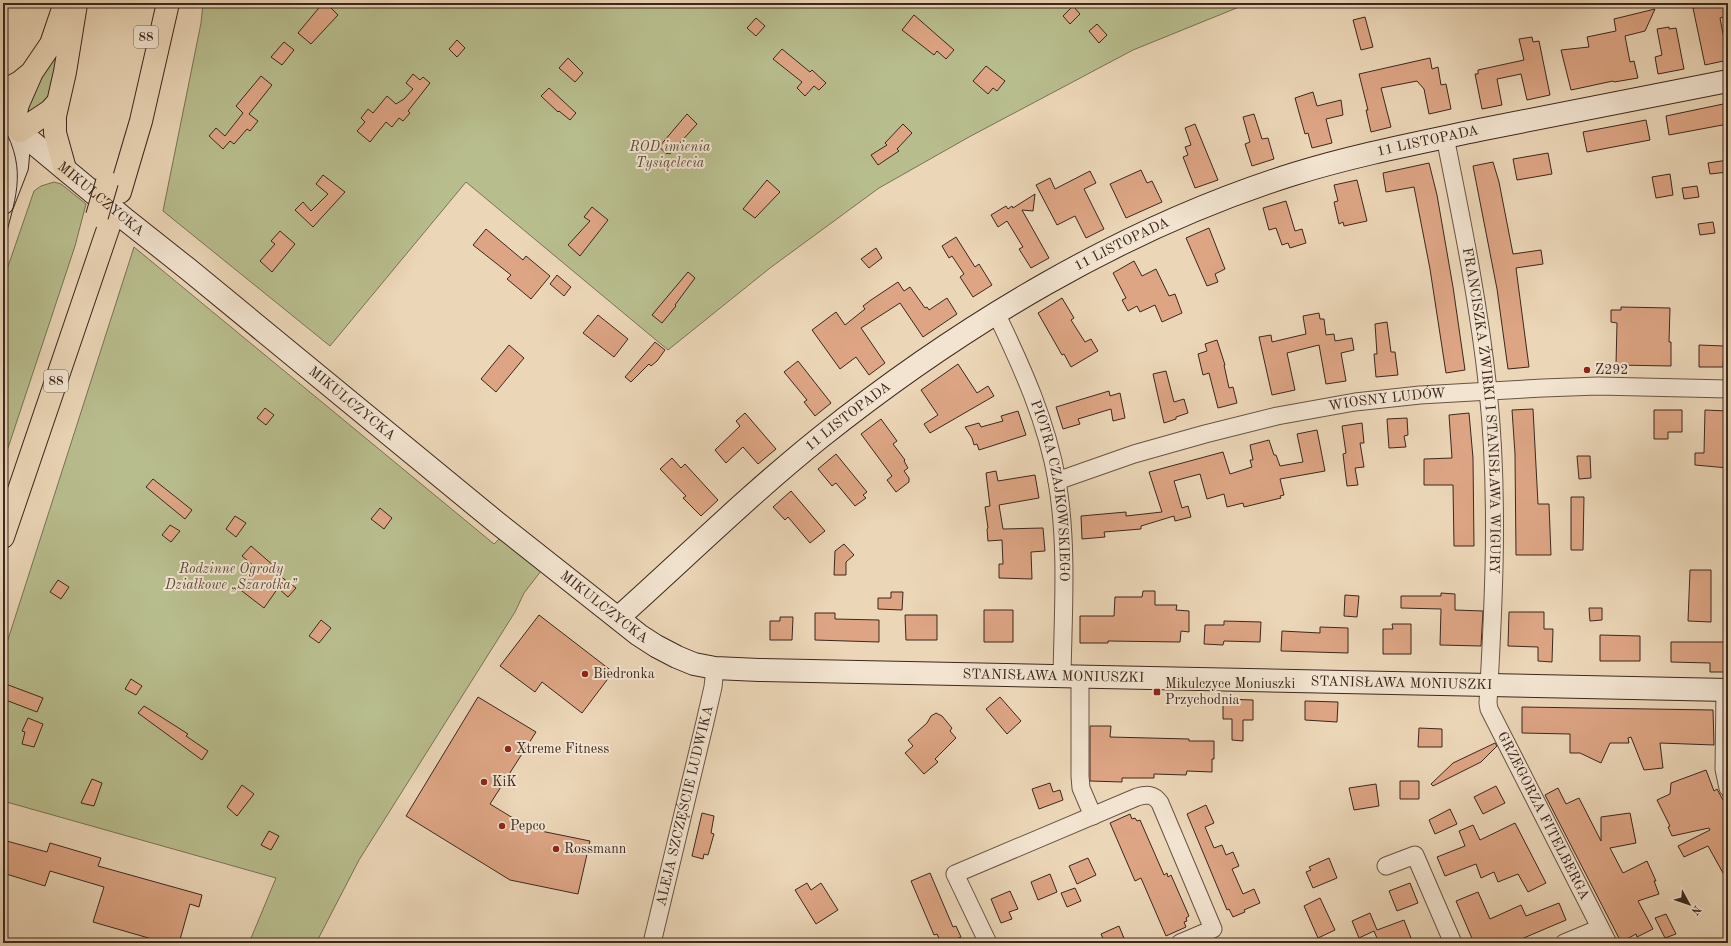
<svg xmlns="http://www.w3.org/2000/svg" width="1731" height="946" viewBox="0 0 1731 946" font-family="'Old Standard TT',serif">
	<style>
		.green { fill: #b8bd8d; stroke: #7a7255 }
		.building { fill: #dda584; stroke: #3d271d }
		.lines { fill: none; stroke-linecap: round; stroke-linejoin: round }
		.street-casing { stroke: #685344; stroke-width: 19 }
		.secondary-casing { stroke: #3d271d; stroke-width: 24 }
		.primary-casing { stroke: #3d271d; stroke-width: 24 }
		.street { stroke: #f2e4d0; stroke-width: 17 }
		.secondary { stroke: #f2e4d0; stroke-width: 22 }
		.primary { stroke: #ebd6b7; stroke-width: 22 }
		.tram { stroke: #3d271d; stroke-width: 1 }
		.primary-bridge-casing { stroke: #3d271d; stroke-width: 24; stroke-linecap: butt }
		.primary-bridge { stroke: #ebd6b7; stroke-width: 22 }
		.poi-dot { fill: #8f2418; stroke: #f2e4d0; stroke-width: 1.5 }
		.labels { text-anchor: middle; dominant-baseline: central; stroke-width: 4; stroke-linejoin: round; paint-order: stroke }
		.shield { fill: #f2e4d0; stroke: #736053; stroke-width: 1 }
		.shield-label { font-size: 13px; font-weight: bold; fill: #3d271d }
		.street-label { font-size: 14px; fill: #3d271d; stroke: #f2e4d0 }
		.park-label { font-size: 14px; font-style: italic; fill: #5c4c39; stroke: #f2e4d0 }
		.poi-label { font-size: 14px; fill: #3d271d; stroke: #f2e4d0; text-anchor: start }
	</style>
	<rect width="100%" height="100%" fill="#ebd6b7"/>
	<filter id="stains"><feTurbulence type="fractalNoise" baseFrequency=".005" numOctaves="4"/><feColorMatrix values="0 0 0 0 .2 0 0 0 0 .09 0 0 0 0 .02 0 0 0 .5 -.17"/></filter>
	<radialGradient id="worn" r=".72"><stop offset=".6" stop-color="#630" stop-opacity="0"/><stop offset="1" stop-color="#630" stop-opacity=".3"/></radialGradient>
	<path class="green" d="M203,3H1249L1133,50L969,137L879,188L770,268L668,350L466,182L330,346L163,211L201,23Z
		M59,46L55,92L30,117L23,110Z
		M54,182L61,184L86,204L75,246L3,463V281L34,191L41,186Z
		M134,247L494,544L501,537L541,571L524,593L515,612L359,860L316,943H249L276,878L3,801V655Z"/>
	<path class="building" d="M323,3H326L338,15L311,44L298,33Z
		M1705,3H1726L1728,16L1720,18L1728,60L1705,65L1693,8L1705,6Z
		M1073,6L1080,14L1070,24L1063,16Z
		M1655,9L1645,31L1625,36L1630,62L1634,61L1638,78L1614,82L1613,81L1571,90L1561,50L1589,47L1587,37L1616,31L1614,19Z
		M914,15L954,50L946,59L937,51L934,55L902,30Z
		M1365,17L1373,47L1361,50L1353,20Z
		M756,18L765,26L756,36L747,28Z
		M1097,24L1107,35L1099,43L1089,31Z
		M1669,27V29L1676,28L1684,69L1658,74L1655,57L1662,55L1657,29Z
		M1532,37L1533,42L1539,41L1550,95L1527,100L1521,74L1497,79L1502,105L1482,109L1475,74H1478V70L1524,60L1519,39Z
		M457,40L465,48L457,57L449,49Z
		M284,42L294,50L282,65L271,57Z
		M782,49L810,72L812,70L826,83L819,90L814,86L805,96L797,88L802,82L773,59Z
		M568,58L583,73L575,82L559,68Z
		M1430,58L1432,69L1438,67L1441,85L1446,84L1451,109L1429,114L1424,89L1417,81L1381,88L1391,127L1371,132L1366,110H1368L1359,74Z
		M986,66L1005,81L997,91L993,88L988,94L973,81Z
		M413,74L420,80L423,77L430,83L408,111L410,113L403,121L399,118L392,127L386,122L370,142L357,131L365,122L361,118L368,109L373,113L387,96L396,104L404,99L413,89L406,83Z
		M261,76L272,85L249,114L258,121L250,131L247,129L234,144L230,141L223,149L209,136L216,128L225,136L243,113L236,106Z
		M549,88L576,113L570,120L559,111L558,112L541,96Z
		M1313,92L1317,106L1341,100L1343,115L1326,119L1332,143L1312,148L1308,133L1305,134L1295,98Z
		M1728,103V124L1669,135L1666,116Z
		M687,114L697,124L670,154L668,153L667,154L659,147Z
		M1254,114L1262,139L1268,138L1274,159L1252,166L1245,144L1250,142L1243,117Z
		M1646,120L1650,140L1587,152L1583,132Z
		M903,124L912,133L897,149L899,151L878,165L871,155L887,145L885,143Z
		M1195,124L1218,180L1195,188L1183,157L1188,155L1185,147L1191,145L1185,128Z
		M1548,153L1552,174L1517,180L1513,159Z
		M1728,160V172L1710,174L1708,163Z
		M1493,162L1499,182L1513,254L1541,250L1543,264L1516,268L1529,367L1508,369L1497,289L1473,166Z
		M1429,163L1437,195L1453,287L1465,370L1446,373L1430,269L1414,187L1386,192L1383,173Z
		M1141,170L1147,183L1152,181L1162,202L1126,218L1110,184Z
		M1090,171L1096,183L1084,189L1104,229L1086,238L1075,216L1057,225L1036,185L1050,178L1055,189Z
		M1670,174L1673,195L1656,198L1652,177Z
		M323,175L345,192L313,227L295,210L303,202L311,211L328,194L316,184Z
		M767,180L780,192L755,218L743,209Z
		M1357,180L1367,221L1344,226L1343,222L1339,224L1334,202L1338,201L1334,185Z
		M1697,186L1699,197L1684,199L1682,188Z
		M1035,194L1033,211L1022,210L1049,258L1031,268L1019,249L1023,247L1007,221L998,227L991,215L1006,206L1008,209L1012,206L1013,208Z
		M1286,201L1295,231L1302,229L1306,243L1290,248L1288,243L1282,245L1276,228L1269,230L1263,208Z
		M592,207L608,220L580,256L568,245L590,221L584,217Z
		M1713,222L1715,233L1700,235L1698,224Z
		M1209,228L1225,269L1215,274L1218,282L1207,286L1186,238Z
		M486,229L523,260L526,256L550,276L531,299L507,279L511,275L473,245Z
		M280,231L295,244L272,272L260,261L275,244L271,241Z
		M956,237L975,267L979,264L992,285L973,297L960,277L964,274L952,256L949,258L942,246Z
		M876,248L882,258L869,268L861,259Z
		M1134,261L1142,276L1156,269L1169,296L1175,294L1182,313L1162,322L1155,305L1140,312L1137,306L1128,311L1122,300L1126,298L1113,273Z
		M688,272L695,278L675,305L676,306L662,323L652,315Z
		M557,275L571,287L564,296L550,284Z
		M898,282L904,291L910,287L925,308L927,307L929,310L947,298L957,314L923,337L900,303L861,328L885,363L869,375L856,357L840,369L812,330L836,312L845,325L865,309L863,306L871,300Z
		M1062,298L1074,318L1071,320L1085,342L1091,339L1098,351L1071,367L1064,354L1062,355L1038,313Z
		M1621,307L1670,308L1669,342H1671V366L1616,365L1617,323L1611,322V310H1621Z
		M1319,313L1320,319H1324L1326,335L1334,334L1335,341L1352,338L1354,350L1341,353L1346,381L1326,384L1319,345L1287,353L1295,390L1272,395L1259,337L1271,335L1272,342L1306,334L1303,316Z
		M598,315L628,339L614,357L583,333Z
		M1387,322L1391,352H1395L1398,375L1376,377L1374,354H1377L1375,324Z
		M1217,340L1225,365H1224L1229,388L1233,387L1237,403L1218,408L1209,373L1203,375L1198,354L1207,351L1205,344Z
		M655,342L665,350L657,361L651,366L649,364L631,382L625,377Z
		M509,345L524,358L496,392L481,379Z
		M1699,345L1724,346L1723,367H1699Z
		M798,361L831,403L815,416L804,402L807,400L784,372Z
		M958,364L977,393L988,386L994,396L930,433L924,424L938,415L921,390Z
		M1166,371L1174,402L1184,399L1188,413L1176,417V419L1164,423L1153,374Z
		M1109,391L1110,396L1120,393L1125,418L1113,421L1111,409L1078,419L1080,424L1063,429L1056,407Z
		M265,408L274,415L266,425L257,418Z
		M1533,409L1538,504H1549L1551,555H1516L1515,454L1512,410Z
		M1654,410H1682V432H1668V439H1654Z
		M1705,410L1728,411V468L1695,465V453H1704Z
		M1018,411L1026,435L979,450L977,444L974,445L972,438L965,427L979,423L981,427L1003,421L1001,416Z
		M745,413L776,449L758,464L743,447L726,463L715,450L740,426L736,421Z
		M1469,413L1473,458L1474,546H1454L1453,485H1424V459L1452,458L1449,415Z
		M1407,418L1408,435L1404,436L1406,447L1389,448L1387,419Z
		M881,419L897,441L893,444L905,460L904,461L908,468L904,471L909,478V482L896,492L887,480L892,476L861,434Z
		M1362,423L1364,443H1360L1364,467L1355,468L1358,485L1347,486L1343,454L1346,453L1342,426Z
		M1317,430L1325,471L1280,479L1284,495L1280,496L1281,498L1244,507L1243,503L1227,507L1224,494L1207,499L1200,474L1174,481L1182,508L1188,506L1191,517L1175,521L1174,516L1141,526V529L1104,532L1105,537L1082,539L1081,516L1126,512V516L1162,512L1149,472L1223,452L1230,474L1252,467L1250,460H1253L1250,445L1269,440L1274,455H1276L1280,466L1303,462L1297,434Z
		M836,454L867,492L863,495L866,498L855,506L836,483L832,486L818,469Z
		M1577,456H1590L1591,478L1579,479Z
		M672,458L681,468L685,464L718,500L701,516L683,498L686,496L660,469Z
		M996,471L998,481L1035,475L1039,498L999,505L1003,529L1043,528L1045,551L1031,552L1032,579L999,578V564H1003L1002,540L988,541L987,529L988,528L985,507L990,506L986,473Z
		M153,479L192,510L185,519L146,487Z
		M791,491L825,531L810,543L788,517L785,520L773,507Z
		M1571,497H1584L1583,550H1571Z
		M380,508L392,518L384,529L371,519Z
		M235,516L246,523L236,537L226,529Z
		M170,525L180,531L171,542L162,535Z
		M844,544L854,555L846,562V575H834L835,551Z
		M251,546L282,573L280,576L296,588L288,597L278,588L264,608L238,588L255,567L242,556Z
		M1690,570H1711V622L1688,621Z
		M58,580L69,587L61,599L50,592Z
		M1143,591H1155V605H1177L1176,610L1189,611V632L1181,631L1180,642L1108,641V643H1080V616H1114L1115,597H1142Z
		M891,592H903L902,610L878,609V598H891Z
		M1441,593L1455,594V610L1483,611L1481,646L1440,645L1441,609L1401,608V596H1441Z
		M1345,595L1359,596L1357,617L1344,616Z
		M1589,608H1602V620L1590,621Z
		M984,610H1013V642H984Z
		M1509,612H1544V629H1553L1552,662L1538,661V647L1508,646Z
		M815,613H835V619L879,620V642L815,640Z
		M539,615L613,672L582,713L542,682L535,692L500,666Z
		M905,615H937V640H906Z
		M780,617H793L792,640H770V621H780Z
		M321,620L331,628L319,643L309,636Z
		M1224,621L1261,622L1260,642L1224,641L1223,645L1204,644L1205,625H1224Z
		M1392,624H1411V654H1383V629H1393Z
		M1320,627L1348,628V653L1281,651L1282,631L1320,633Z
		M1600,635L1640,636V661H1600Z
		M1671,642H1728V672H1710V663L1671,662Z
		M131,679L142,686L136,695L125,689Z
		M3,683L43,698L37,712L3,699Z
		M478,697L536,732L490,804L531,829L590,841L578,894L510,880L406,816Z
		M1000,697L1021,721L1007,734L986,709Z
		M1223,699L1253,700V720H1243V741L1232,740V719H1223Z
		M1305,701L1338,702L1337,722L1305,720Z
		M144,706L188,734L186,736L208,751L202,760L138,713Z
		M1522,707L1713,710L1714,745L1660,743L1663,768L1644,770L1631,737L1628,738L1629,743H1610L1601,763L1580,753H1570V734L1522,733Z
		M936,713L942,716L952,728L950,731L956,738L935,759L938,762L924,774L905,753L913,746L908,740L927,723L931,716Z
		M28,718L43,724L34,747L22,744L25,732L22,731Z
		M1090,726H1111L1110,737L1189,739V741H1214V759H1212V772L1187,771L1186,775L1154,774V778H1122V782L1090,781Z
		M1419,728L1442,729V747H1418Z
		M1495,743L1497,746L1481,762L1433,786L1431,784L1453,763Z
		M1706,770L1714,791L1717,789L1728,809V882L1708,846L1684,857L1678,846L1710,830L1709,828L1672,836L1668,827L1670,826L1657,800L1670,794L1671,783Z
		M92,779L102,783L94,806L81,803Z
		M1400,781H1419V799H1400Z
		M1050,783L1053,792L1060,790L1063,800L1039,809L1032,789Z
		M1376,784L1379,806L1354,810L1349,788Z
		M242,785L254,794L237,816L227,807Z
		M1496,786L1505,803L1483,814L1474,797Z
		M1558,788L1566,804L1579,798L1601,841V817L1630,813L1636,843L1610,848L1623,873L1647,861L1656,881H1654L1659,894L1638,901L1653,929L1637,937L1636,934L1621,942L1545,795Z
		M1206,805L1214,823L1205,827L1214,848L1222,845L1226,855L1233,852L1239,866L1232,869L1243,894L1254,889L1260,903L1244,910L1245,912L1233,917L1229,909L1227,910L1187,814Z
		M1450,809L1457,824L1435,834L1429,820Z
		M702,813L714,816L711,833L714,834L708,855L704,854L703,859L692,856Z
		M1130,814L1132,819L1135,818L1137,821L1140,820L1164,875L1167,873L1168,877L1171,875L1189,916L1186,918L1187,921L1184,922L1186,927L1166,936L1141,878L1135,881L1110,823Z
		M1515,823L1546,883L1528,892L1518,874L1498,882L1494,872L1481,878L1476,864L1445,876L1437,857L1465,846L1459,831L1473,825L1480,840Z
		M269,831L279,836L271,850L261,845Z
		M3,840L47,852L50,843L101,858L98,866L202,895L199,907L190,904L179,943H166L93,922L104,887L50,871L45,886L3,873Z
		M1088,858L1096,875L1077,884L1069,866Z
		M1329,858L1337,878L1313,888L1306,872L1311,870L1309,867Z
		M930,873L953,927L956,926L961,937L946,943H941L937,934L934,935L911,881Z
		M1050,874L1057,892L1038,900L1031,882Z
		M807,883L811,890L821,883L838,910L816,924L795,890Z
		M1410,883L1418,903L1397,911L1389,891Z
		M1075,888L1081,901L1067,907L1061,893Z
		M1010,891L1018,909L1009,912L1012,919L1001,923L991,899Z
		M1478,892L1490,919L1521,905L1526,916L1559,903L1566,920L1512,943H1474L1456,901Z
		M1320,898L1335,930L1318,938L1304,906Z
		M1370,913L1377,930L1404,920L1411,938L1399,943H1379L1374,931L1359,938L1352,921Z
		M1666,914L1676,934L1665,938L1655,918Z
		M1119,926L1126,943H1105L1101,934Z"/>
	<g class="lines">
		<g class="street-casing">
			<g id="street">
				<path id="s1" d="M1445,137C1462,221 1479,304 1488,390C1499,494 1494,599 1488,703L1489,709L1608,943"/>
				<path id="s2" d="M996,313C1022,367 1047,422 1057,481C1068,545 1063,612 1062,677"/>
				<path id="s3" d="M1057,481L1134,454L1205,434L1277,416L1355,402L1420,395L1543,388L1598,386L1728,389"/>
				<path d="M1080,677V776L1081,788L1093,816"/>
				<path d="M1725,690L1724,769L1728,788"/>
				<path d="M1386,866L1415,855L1453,943"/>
				<path id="s4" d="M652,943L705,722L713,687L715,668"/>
				<path d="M988,943L955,874L1137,797C1147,794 1154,794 1160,803L1213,929L1180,943"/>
				<path d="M1564,943L1600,928"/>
			</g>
		</g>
		<g class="secondary-casing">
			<g id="secondary">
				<path id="s5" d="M3,118L126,220L188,269L496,522L639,635L656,646L677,657L694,664L715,668L759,670L1728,690"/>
				<path d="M3,203L17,167L20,131"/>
				<path id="s6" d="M618,618C685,558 750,494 821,437C960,326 1124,227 1294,174C1355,155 1418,143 1479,130C1562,114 1645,98 1728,81"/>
			</g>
		</g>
		<g class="primary-casing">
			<path id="primary" d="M3,91L20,82L31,73
				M58,102L50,111L20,131L15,116L18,104L32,72L51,44L65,3
				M65,169L55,133V116L65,72L76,4
				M120,192L141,121L168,3
				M3,537L109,226"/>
		</g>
		<use href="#street" class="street"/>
		<use href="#secondary" class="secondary"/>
		<use href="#primary" class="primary"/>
		<path class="tram" d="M3,126C29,173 14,200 3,247"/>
		<g class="primary-bridge-casing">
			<path id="primary-bridge" d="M97,216L107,182"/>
		</g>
		<use href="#primary-bridge" class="primary-bridge"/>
	</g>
	<g class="poi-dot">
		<circle cx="1587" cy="370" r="4"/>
		<circle cx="585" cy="674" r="4"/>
		<rect x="1153" y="688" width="8" height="8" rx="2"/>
		<circle cx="508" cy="749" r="4"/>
		<circle cx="484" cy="782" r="4"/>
		<circle cx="502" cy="826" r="4"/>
		<circle cx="556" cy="849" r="4"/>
	</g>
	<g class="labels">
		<g class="shield">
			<rect x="134" y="26" width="24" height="22" rx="3"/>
			<rect x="44" y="370" width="24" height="22" rx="3"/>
		</g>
		<g class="shield-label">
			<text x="146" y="37">88</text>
			<text x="56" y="381">88</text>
		</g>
		<g class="street-label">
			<text stroke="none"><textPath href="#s6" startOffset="954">11 LISTOPADA</textPath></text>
			<text stroke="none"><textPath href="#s5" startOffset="127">MIKULCZYCKA</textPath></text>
			<text stroke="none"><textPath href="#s6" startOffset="630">11 LISTOPADA</textPath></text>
			<text stroke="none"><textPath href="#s3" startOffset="341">WIOSNY LUDÓW</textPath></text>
			<text stroke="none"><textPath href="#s5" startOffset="451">MIKULCZYCKA</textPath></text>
			<text stroke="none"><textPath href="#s1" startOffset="277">FRANCISZKA ŻWIRKI I STANISŁAWA WIGURY</textPath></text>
			<text stroke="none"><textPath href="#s6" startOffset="306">11 LISTOPADA</textPath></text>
			<text stroke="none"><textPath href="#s2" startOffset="188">PIOTRA CZAJKOWSKIEGO</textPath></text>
			<text stroke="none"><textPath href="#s5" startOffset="775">MIKULCZYCKA</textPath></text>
			<text stroke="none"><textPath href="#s5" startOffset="1242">STANISŁAWA MONIUSZKI</textPath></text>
			<text stroke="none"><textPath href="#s5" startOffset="1590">STANISŁAWA MONIUSZKI</textPath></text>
			<text stroke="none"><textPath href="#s4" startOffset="141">ALEJA SZCZĘŚCIE LUDWIKA</textPath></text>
			<text stroke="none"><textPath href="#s1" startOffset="696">GRZEGORZA FITELBERGA</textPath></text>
		</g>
		<g class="park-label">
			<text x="670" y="147">ROD imienia<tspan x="670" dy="16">Tysiąclecia</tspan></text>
			<text x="231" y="569">Rodzinne Ogrody<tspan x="231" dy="16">Działkowe „Szarotka”</tspan></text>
		</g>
		<g class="poi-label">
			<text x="1595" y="370">Z292</text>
			<text x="593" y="674">Biedronka</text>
			<text x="1165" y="684">Mikulczyce Moniuszki<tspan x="1165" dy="16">Przychodnia</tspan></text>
			<text x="516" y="749">Xtreme Fitness</text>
			<text x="492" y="782">KiK</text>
			<text x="510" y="826">Pepco</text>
			<text x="564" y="849">Rossmann</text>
		</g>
	</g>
	<rect width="1731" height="946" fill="none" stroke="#ebd6b7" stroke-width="16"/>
	<rect x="4" y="4" width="1723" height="938" fill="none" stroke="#3d271d" stroke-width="2"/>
	<rect x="8" y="8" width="1715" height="930" fill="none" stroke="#3d271d"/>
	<g transform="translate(1689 904) rotate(130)" stroke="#f2e4d0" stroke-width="3" paint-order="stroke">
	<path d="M0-3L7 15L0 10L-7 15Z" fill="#3d271d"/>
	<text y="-6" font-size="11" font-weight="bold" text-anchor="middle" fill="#3d271d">N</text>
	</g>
	<rect width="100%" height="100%" filter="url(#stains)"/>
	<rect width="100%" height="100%" fill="url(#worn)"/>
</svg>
